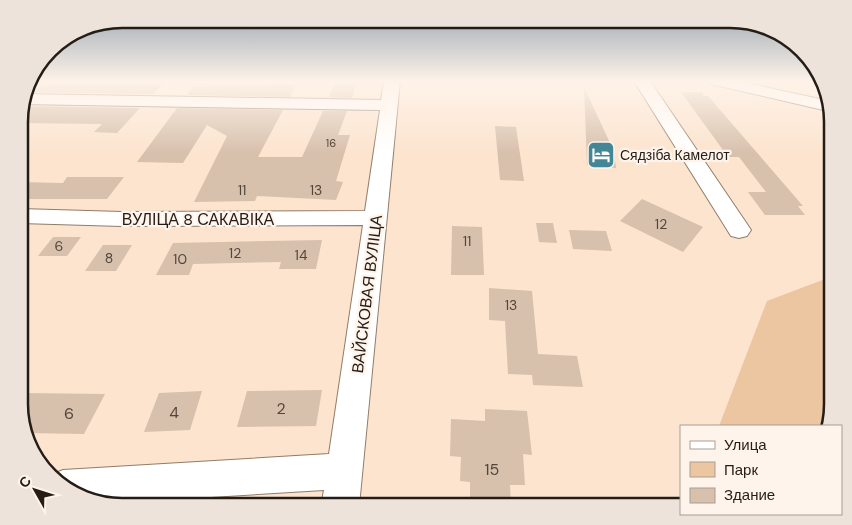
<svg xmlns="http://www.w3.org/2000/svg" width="852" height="525" viewBox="0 0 852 525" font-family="'DM Sans',sans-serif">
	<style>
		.green { fill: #ecc5a1 }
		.building { fill: #d7c0ac }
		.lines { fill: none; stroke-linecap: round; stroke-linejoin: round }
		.street-casing { stroke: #917c68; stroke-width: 2 }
		.street { fill: #fff; fill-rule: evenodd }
		.labels { text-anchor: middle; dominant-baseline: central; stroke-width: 4.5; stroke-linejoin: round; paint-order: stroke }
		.far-number-label { font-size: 11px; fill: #52463b }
		.far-poi-label { font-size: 14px; fill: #251d15; stroke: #fef4ec; text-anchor: start }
		.number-label { font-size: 14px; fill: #52463b }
		.street-label { font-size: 16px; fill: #251d15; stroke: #fef4ec }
		.near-number-label { font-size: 16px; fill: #52463b }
		.rim { fill: none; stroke: #251d15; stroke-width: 2.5 }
	</style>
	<rect width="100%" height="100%" fill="#fce4cf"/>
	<path class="green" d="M833,276V410L828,426H719L767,301Z"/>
	<path class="building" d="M48,81H86L164,83L153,94L33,92Z
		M336,81L357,82L352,98L329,97Z
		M296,84L290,97L187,95L193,87Z
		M584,87L611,145L613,146L616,168L587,165Z
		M681,92H702L704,96H708L803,206H798L805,215H765L748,192H766L739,157H728Z
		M20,106H21L140,108L117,133L94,132L102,124L20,123Z
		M177,108L283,110L258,157H302L323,111H347L338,135H350L336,181L343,182L336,200L257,196L255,201L194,202L227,136L207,125L183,163L137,162Z
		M495,126L516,127L524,181L500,180Z
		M67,177H124L107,199H20V182L63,183Z
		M642,199L703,227L683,252L620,221Z
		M536,223H553L557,243L539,242Z
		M452,226L482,227L484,275H451Z
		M569,230L606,231L612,251L573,249Z
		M53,237H81L67,256H38Z
		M322,240L316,269H279L281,262L193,264L189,275H156L173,243Z
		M103,245H132L116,271H85Z
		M489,288L532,291L538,354L577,356L583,387L533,385L532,375L508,374L505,321L489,320Z
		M322,390L316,426L237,427L247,391Z
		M202,391L190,430L144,432L159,393Z
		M20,393L105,394L84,434L26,433L20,417Z
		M485,409L527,411L532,455L523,454L525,485H510L511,506L470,503V482L460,481L461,457L450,456L451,419L485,421Z"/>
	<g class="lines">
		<g class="street-casing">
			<path id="street" d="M384,81H400L359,506H321L324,490L111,503L65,489L51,475L63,470L329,454L363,225L122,226L20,223V209L122,212L365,211L380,110L21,104L24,94L381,100Z
				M634,81H650L747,224L751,230L747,236L739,238L731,236Z
				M709,81H737L829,101L832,112L711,84Z"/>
		</g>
		<use href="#street" class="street"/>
	</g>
	<linearGradient id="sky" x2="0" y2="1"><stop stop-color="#93a1ae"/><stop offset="0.53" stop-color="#fef3e9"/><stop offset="1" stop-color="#fef3e9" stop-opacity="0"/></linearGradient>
	<rect width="852" height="154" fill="url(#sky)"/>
	<defs>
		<g id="hotel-square" transform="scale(1.4375)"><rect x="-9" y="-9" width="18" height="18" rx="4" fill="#438796" stroke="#fef4ec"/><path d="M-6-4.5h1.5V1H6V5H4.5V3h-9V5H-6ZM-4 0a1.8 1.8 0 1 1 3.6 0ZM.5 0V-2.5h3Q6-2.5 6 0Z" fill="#fff"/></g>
	</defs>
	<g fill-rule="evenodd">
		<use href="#hotel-square" x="601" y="155"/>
	</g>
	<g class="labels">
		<g class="far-number-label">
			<text x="331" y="143">16</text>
		</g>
		<g class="far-poi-label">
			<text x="620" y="155">Сядзіба Камелот</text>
		</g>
		<g class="number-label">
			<text x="242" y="190">11</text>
			<text x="316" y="190">13</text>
			<text x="661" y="224">12</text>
			<text x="467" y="241">11</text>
			<text x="59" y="246">6</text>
			<text x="235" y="253">12</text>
			<text x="301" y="255">14</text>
			<text x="109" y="258">8</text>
			<text x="180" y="259">10</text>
			<text x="511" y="305">13</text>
		</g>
		<g class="street-label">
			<text x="198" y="219">ВУЛІЦА 8 САКАВІКА</text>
			<text transform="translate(367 294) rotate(-83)">ВАЙСКОВАЯ ВУЛІЦА</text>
		</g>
		<g class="near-number-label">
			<text x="281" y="408">2</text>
			<text x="174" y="412">4</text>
			<text x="69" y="413">6</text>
			<text x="492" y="469">15</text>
		</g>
	</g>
	<path d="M0 0H852V525H0ZM122 28H730A94 94 0 0 1 824 122V404A94 94 0 0 1 730 498H122A94 94 0 0 1 28 404V122A94 94 0 0 1 122 28Z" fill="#ede3db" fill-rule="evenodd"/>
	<path class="rim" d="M122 28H730A94 94 0 0 1 824 122V404A94 94 0 0 1 730 498H122A94 94 0 0 1 28 404V122A94 94 0 0 1 122 28Z"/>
	<rect x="680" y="425" width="162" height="90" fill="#fef4ec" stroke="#a79e96"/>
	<rect x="690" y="441" width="25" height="8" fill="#ffffff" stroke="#a79e96"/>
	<text x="724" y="450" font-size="15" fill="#251d15">Улица</text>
	<rect x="690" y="462" width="25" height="15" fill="#ecc5a1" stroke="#a79e96"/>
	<text x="724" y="475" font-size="15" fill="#251d15">Парк</text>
	<rect x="690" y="488" width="25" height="15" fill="#d7c0ac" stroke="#a79e96"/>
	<text x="724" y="500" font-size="15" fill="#251d15">Здание</text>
	<g transform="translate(35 490) rotate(309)" stroke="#fef4ec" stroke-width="4" paint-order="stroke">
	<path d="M0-4L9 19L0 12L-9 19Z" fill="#251d15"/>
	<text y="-8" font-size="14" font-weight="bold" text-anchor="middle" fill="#251d15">С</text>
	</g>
</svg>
